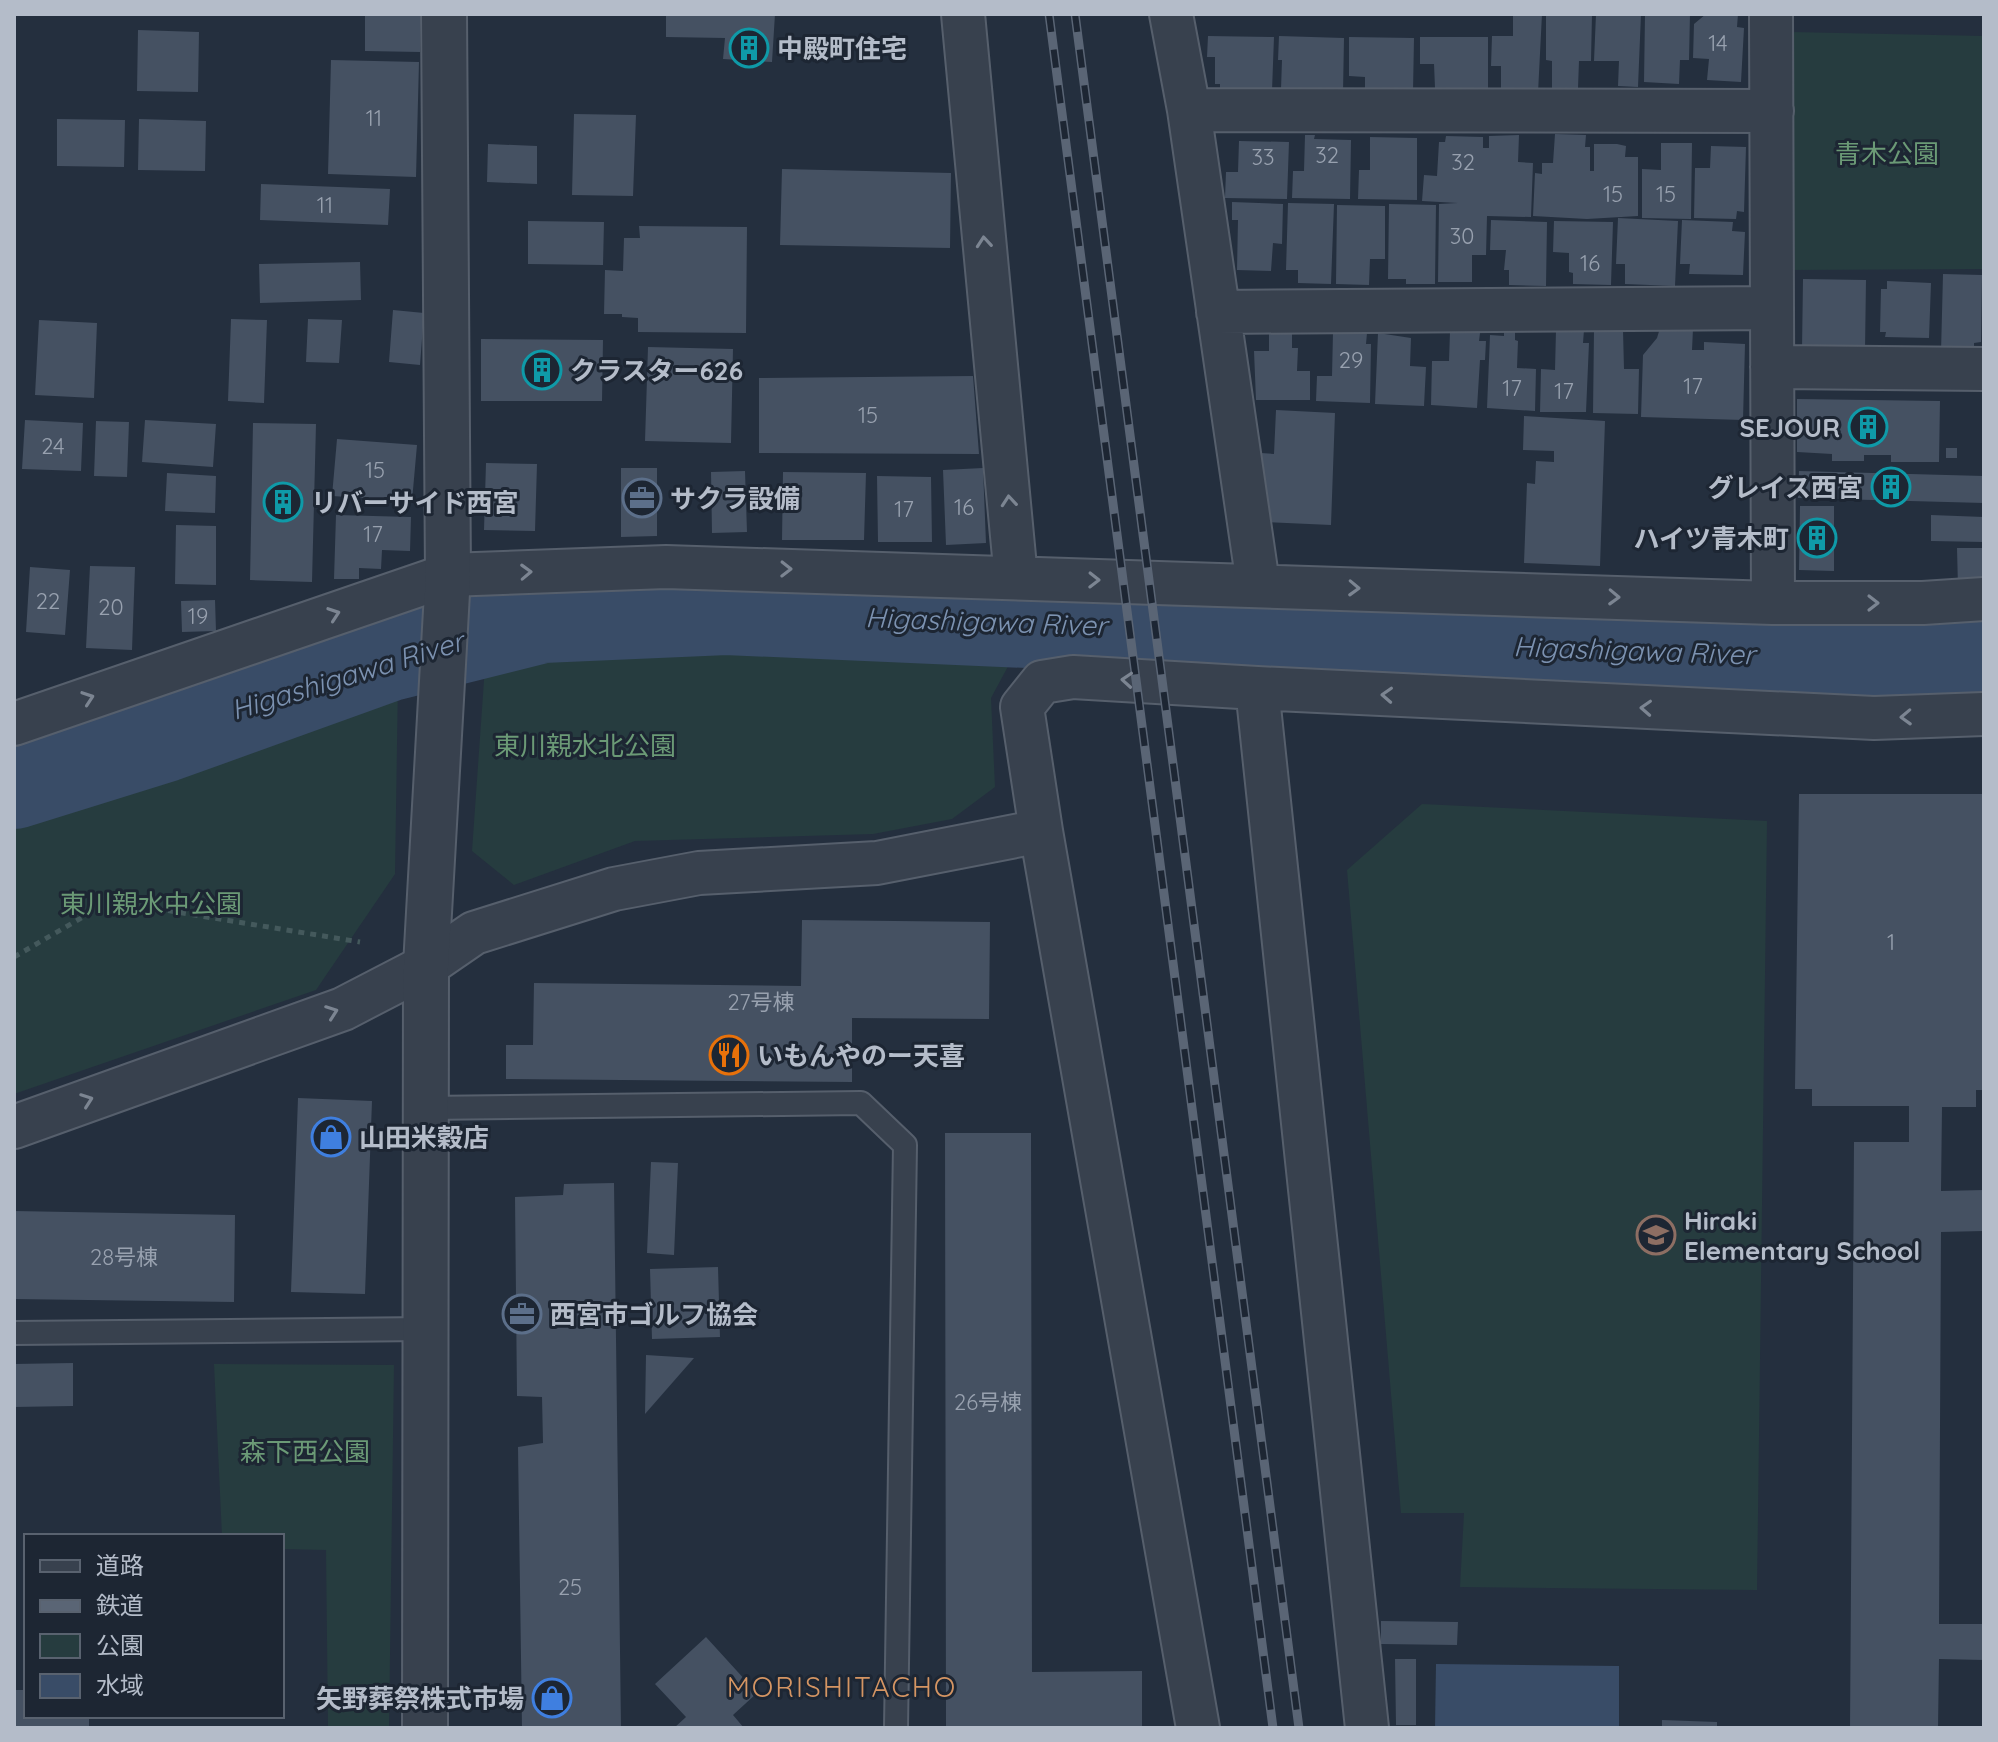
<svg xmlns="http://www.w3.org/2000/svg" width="1998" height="1742" viewBox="0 0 1998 1742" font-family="Quicksand,'Noto Sans JP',sans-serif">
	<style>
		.green { fill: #263c3f }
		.water { fill: #394c67 }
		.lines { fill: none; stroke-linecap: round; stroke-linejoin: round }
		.river { stroke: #394c67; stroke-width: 90 }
		.building { fill: #455162 }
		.service-casing { stroke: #565f6c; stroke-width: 26 }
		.minor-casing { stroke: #565f6c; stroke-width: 46 }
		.tertiary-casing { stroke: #565f6c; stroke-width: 48 }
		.path { stroke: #44595c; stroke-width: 5; stroke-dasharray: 6 6; stroke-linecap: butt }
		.service { stroke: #38414e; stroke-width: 22 }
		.minor { stroke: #38414e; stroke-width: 42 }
		.tertiary { stroke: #38414e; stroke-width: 44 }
		.rail-casing { stroke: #5a6575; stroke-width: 9 }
		.rail { stroke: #1d2633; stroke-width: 6; stroke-dasharray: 18; stroke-linecap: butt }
		.oneway { stroke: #7c8592 }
		.labels { text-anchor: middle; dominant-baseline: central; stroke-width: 6; stroke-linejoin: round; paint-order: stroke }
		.number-label { font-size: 22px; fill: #98a1af }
		.poi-label { font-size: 26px; font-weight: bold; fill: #b4bcc9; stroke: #1d2633; text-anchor: start }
		.park-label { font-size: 26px; fill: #6b9a76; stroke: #1d2633 }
		.water-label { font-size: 28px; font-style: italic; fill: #7c92b1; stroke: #1d2633 }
		.neighbourhood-label { font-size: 28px; letter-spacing: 2px; fill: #d59563; stroke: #1d2633 }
	</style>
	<rect width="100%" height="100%" fill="#242f3e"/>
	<path class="green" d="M1791,32L1984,36V269L1791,270Z
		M717,635L1019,646L991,698L995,787L952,819L873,834L635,841L514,885L472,851L486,652L545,640Z
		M398,681L395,874L316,990L14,1094V806Z
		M1422,804L1767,821L1757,1590L1460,1587L1464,1513H1401L1347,870Z
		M214,1364L394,1365L389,1728H328L326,1550L282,1549V1536H222Z"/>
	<path class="water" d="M1436,1664L1619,1666V1728H1435Z"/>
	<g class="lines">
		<path class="river" d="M14,784L165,737L390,656L542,618L726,610L1789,656L1984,658"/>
	</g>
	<path class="building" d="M365,14H420V52L365,51Z
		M666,14H775L772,62L723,59L725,38L666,37Z
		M1513,14H1542L1538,93L1501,92V66H1491L1492,36H1513Z
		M1546,14H1592L1591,61H1579L1578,88H1552V61L1546,60Z
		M1596,14H1641L1638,87L1618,86L1619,61H1594Z
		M1645,14H1690L1689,60H1680L1679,84L1644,82Z
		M1706,14H1738L1737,27L1744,28L1741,82L1707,80L1709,59L1693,58L1694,24Z
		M138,30L199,32L198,92L137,91Z
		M1208,36L1274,37L1272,91L1220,89V84H1215V57H1207Z
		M1279,36L1344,38L1343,93L1290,92V89H1281L1282,60H1278Z
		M1349,37L1414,38L1413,92L1365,91V77L1349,76Z
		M1420,37H1488V88H1435L1434,64H1420Z
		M331,60L419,62L416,177L328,174Z
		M574,114L636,115L633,196L572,195Z
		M57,119L125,120L124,167L57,166Z
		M139,119L206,121L205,171L138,170Z
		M1555,134L1586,135L1585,147H1590V171H1594V144H1617L1626,146L1625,157H1638V216L1587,219L1533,216L1535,173L1542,174V163H1553Z
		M1305,135H1315L1314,139L1351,140L1350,199L1292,198L1293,171H1304Z
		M1519,135L1518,162L1533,163L1531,217L1487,216L1486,255H1472V282H1438L1439,204L1458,203L1422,201L1424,175L1437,176L1439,142H1445L1446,136L1483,137V148H1489V136Z
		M1370,137L1417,138V200L1358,199L1359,170H1370Z
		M1239,141L1289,142L1287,199L1225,198L1226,172H1238Z
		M1661,143H1692L1691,219L1642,218V169L1661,170Z
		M488,144L537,146V184L487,182Z
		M1711,146L1746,147L1744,212L1737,211L1736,219L1694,218L1695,168H1710Z
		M782,169L951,173L950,248L780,245Z
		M261,184L390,189L388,225L260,220Z
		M1232,202L1283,204L1282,244L1273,243L1271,271L1237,270L1238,220H1232Z
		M1288,203L1334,204L1331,284L1298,283V270H1286Z
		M1389,204L1436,205L1435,284H1406V279H1388Z
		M1337,205L1385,206V259H1370L1369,285L1336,284Z
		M1618,218L1678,221L1675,286L1625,284V264H1616Z
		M1491,220L1547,222L1546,286L1509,285V270H1504L1506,250H1490Z
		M1682,220L1733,222L1732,231L1745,232L1743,275L1689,274L1690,264H1680Z
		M528,221L604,222L603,265L528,264Z
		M1554,221L1613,222L1611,285L1573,284V273L1569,272V253L1553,252Z
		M639,226L747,227L746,333L638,332V318L622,317V314H604L605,270L623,271L624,238H640Z
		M360,262L361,300L260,303L259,264Z
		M1943,274L1982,275L1981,342L1974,343V353L1941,352Z
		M1803,279L1866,280L1865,350L1802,349Z
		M1887,281L1931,283L1929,338L1885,337L1886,332H1880L1881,289H1887Z
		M393,310L424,313L420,365L389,362Z
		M231,319L267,320L264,403L228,401Z
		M308,319L342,320L339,363L306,362Z
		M39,320L97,323L94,398L35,395Z
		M1660,328L1693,329L1692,350H1704V342L1745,344L1743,420L1641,417L1643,355L1657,338Z
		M1504,329H1515V340L1518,341L1517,368L1536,369L1535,411L1487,408L1490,335L1504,336Z
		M1556,330H1584L1583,343H1589L1586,412H1540L1541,369L1555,370Z
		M1594,330H1623L1624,369H1639L1638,414L1593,413Z
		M1269,332H1292V348H1298L1297,371H1310V400H1256L1254,351H1269Z
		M1333,332L1367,333L1366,344H1371L1370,403L1316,401L1317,376H1332Z
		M1450,332L1480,333L1479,341H1486L1485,360H1480L1477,408L1431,405L1432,361H1449Z
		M1378,333L1411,338L1410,366L1426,367L1424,406L1375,404Z
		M481,339L603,340L602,401H481Z
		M648,347L733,349L731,443L645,441Z
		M973,376L979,454L759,453V378Z
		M1797,399L1940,401L1939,462H1891V455H1864V461H1832V454L1797,452Z
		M1276,410L1335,413L1331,525L1264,522L1257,481L1261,453L1274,454Z
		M1524,416L1605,421L1600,566L1524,563L1527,483L1535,484L1536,461L1554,462V451L1523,450Z
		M25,420L83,423L81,471L22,469Z
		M145,420L216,424L213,467L142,462Z
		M96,421L129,422L127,477L94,476Z
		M253,423L316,424L312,582L250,580Z
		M337,439L417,445L412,501L332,496Z
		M1946,448H1957V458H1946Z
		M486,463L537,464L535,531L484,530Z
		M621,468H657V536L621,537Z
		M983,468L986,543L946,545L943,470Z
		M745,471L747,532L712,533L711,472Z
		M1799,471L1984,476V503L1798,498Z
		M783,472L866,473L864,540H782Z
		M167,473L216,476L215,513L165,511Z
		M877,476L931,477L932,542H878Z
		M1800,506H1834V571L1799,570Z
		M336,515L411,517L410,551L382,550L381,569L359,568V579H334Z
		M1931,515L1984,517V542L1931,541Z
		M176,525L216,526V585L175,584Z
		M1957,548H1984V588H1958Z
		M90,566L135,567L132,650L86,648Z
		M30,567L70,570L65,635L26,632Z
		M215,600L216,631L182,632L181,601Z
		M1799,794H1984V1090H1976V1107H1942L1941,1191L1984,1190V1231L1941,1232L1939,1624H1984V1660L1939,1659L1938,1728H1850L1854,1142H1909V1106H1812V1089H1795Z
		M802,920L990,922L989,1019L852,1018V1082L506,1079V1045H533L534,983L801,986Z
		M298,1098L372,1101L365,1294L291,1292Z
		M945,1133H1031L1032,1672L1142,1671V1728H946Z
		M651,1162L678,1163L674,1255L647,1253Z
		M614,1183L621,1728H522L518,1447L543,1443L542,1397L517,1396L515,1197L563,1195L564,1184Z
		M14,1211L235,1215L234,1302L14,1299Z
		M718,1267L720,1337L652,1339L650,1269Z
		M646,1355L694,1358L645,1414Z
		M73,1363V1406L14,1407V1364Z
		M1381,1621L1458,1622L1457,1645L1381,1644Z
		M706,1637L757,1693L733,1715L744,1728H674L686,1717L655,1684Z
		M1395,1659H1416V1725H1396Z
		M14,1690H26V1716H89V1728H14Z
		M1662,1720L1717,1722V1728H1662Z"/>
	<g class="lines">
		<g class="service-casing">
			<path id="service" d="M426,1108L861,1103L905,1145L896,1728
				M14,1333L426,1329"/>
		</g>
		<g class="minor-casing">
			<path id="minor" d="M963,14L1016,578
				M1171,14L1189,110L1258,584
				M1771,14L1773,603
				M1189,110L1772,111
				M1218,312L1772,308
				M1772,367L1984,369
				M1257,688L1367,1728
				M14,724L448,575L666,567L1773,603H1923L1984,599
				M1041,831L1198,1728
				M14,1127L343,1009L426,966L474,933L614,889L699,873L877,863L1041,831L1022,707L1042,682L1073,677L1257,688L1874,718L1984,714"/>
		</g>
		<g class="tertiary-casing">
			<path id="tertiary" d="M425,1728L426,966L448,575L444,14"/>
		</g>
		<path class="path" d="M14,957L102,906L158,909L360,942"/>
		<use href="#service" class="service"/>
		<use href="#minor" class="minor"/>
		<use href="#tertiary" class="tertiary"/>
		<g class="rail-casing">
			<path id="rail" d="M1049,14L1273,1728
				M1075,14L1299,1728"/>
		</g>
		<use href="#rail" class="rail"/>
	</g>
	<defs><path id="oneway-chevron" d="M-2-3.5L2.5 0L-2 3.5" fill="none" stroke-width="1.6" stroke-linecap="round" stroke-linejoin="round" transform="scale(2)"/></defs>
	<g class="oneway">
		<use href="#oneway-chevron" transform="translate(984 242) rotate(-95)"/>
		<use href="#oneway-chevron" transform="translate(1009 501) rotate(-95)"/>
		<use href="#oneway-chevron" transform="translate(786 569) rotate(1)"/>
		<use href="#oneway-chevron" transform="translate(526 572) rotate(-2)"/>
		<use href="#oneway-chevron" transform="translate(1094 580) rotate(1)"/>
		<use href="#oneway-chevron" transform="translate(1354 588) rotate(2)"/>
		<use href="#oneway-chevron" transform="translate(1614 597) rotate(2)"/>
		<use href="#oneway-chevron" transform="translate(1873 603)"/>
		<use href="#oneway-chevron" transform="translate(334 614) rotate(-19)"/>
		<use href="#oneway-chevron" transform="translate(1127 680) rotate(-176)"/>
		<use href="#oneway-chevron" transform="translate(1387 695) rotate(-177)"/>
		<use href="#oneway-chevron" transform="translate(88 698) rotate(-19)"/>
		<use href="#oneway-chevron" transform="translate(1646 708) rotate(-177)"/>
		<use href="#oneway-chevron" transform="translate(1906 717) rotate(178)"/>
		<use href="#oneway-chevron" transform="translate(332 1012) rotate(-20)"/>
		<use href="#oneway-chevron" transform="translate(87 1100) rotate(-20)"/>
	</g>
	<defs>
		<g id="building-ring" transform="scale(2)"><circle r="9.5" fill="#1d2633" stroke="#0f9aa8" stroke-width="1.5"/><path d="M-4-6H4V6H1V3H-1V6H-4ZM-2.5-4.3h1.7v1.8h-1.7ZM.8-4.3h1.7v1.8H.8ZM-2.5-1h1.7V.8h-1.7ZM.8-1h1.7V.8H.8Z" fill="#0f9aa8"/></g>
		<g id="office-ring" transform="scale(2)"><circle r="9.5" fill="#1d2633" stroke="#5c6f8a" stroke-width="1.5"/><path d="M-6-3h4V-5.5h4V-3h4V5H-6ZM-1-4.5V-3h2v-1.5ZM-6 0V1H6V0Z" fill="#5c6f8a"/></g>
		<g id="restaurant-ring" transform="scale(2)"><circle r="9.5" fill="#1d2633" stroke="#e8710a" stroke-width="1.5"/><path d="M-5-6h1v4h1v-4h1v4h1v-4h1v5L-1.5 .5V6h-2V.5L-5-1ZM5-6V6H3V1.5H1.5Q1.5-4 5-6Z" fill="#e8710a"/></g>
		<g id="shop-ring" transform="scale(2)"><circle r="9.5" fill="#1d2633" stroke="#3f7fe0" stroke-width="1.5"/><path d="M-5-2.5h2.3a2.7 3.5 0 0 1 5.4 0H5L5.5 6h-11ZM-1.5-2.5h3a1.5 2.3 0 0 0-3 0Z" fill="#3f7fe0"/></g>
		<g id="school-ring" transform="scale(2)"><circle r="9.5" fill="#1d2633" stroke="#8d6e63" stroke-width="1.5"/><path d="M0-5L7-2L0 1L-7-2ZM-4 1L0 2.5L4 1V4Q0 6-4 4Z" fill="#8d6e63"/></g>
	</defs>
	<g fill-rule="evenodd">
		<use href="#building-ring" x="749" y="48"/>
		<use href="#building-ring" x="542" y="370"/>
		<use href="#building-ring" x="1868" y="427"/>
		<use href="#building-ring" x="1891" y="487"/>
		<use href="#office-ring" x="642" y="498"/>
		<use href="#building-ring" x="283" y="502"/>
		<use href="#building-ring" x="1817" y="538"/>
		<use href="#restaurant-ring" x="729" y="1055"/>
		<use href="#shop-ring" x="331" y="1137"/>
		<use href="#school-ring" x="1656" y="1235"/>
		<use href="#office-ring" x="522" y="1314"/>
		<use href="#shop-ring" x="552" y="1698"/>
	</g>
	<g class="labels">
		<g class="number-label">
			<text x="1718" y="43">14</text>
			<text x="374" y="118">11</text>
			<text x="1327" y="155">32</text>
			<text x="1263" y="157">33</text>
			<text x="1463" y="162">32</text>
			<text x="1613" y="194">15</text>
			<text x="1666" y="194">15</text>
			<text x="325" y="205">11</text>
			<text x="1462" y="236">30</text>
			<text x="1590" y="263">16</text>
			<text x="1351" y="360">29</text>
			<text x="1693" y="386">17</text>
			<text x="1512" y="388">17</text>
			<text x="1564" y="391">17</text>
			<text x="868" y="415">15</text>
			<text x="53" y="446">24</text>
			<text x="375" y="470">15</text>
			<text x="964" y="507">16</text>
			<text x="904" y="509">17</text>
			<text x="373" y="534">17</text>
			<text x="48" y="601">22</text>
			<text x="111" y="607">20</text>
			<text x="198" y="616">19</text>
			<text x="1891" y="942">1</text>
			<text x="761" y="1002">27号棟</text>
			<text x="124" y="1257">28号棟</text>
			<text x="988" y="1402">26号棟</text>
			<text x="570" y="1587">25</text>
		</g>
		<g class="poi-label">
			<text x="777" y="48">中殿町住宅</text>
			<text x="570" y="370">クラスター626</text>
			<text x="1840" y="427" text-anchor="end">SEJOUR</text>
			<text x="1863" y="487" text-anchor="end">グレイス西宮</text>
			<text x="670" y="498">サクラ設備</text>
			<text x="311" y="502">リバーサイド西宮</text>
			<text x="1789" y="538" text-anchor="end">ハイツ青木町</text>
			<text x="757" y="1055">いもんやのー天喜</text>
			<text x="359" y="1137">山田米穀店</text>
			<text x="1684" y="1220">Hiraki<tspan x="1684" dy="30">Elementary School</tspan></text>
			<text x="550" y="1314">西宮市ゴルフ協会</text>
			<text x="524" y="1698" text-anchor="end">矢野葬祭株式市場</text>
		</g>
		<g class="park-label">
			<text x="1887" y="153">青木公園</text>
			<text x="585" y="745">東川親水北公園</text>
			<text x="151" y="903">東川親水中公園</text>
			<text x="305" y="1451">森下西公園</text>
		</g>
		<g class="water-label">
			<text transform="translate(986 621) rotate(2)">Higashigawa River</text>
			<text transform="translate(1634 650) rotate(2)">Higashigawa River</text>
			<text transform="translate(347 675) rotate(-17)">Higashigawa River</text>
		</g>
		<g class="neighbourhood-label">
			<text x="842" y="1686">MORISHITACHO</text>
		</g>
	</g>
	<rect width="1998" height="1742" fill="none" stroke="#b4bcc9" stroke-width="32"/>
	<rect x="24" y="1534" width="260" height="184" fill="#1d2633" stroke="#59626f" stroke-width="2"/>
	<rect x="40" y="1560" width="40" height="12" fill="#38414e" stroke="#59626f" stroke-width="2"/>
	<text x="96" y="1574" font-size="24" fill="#b4bcc9">道路</text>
	<rect x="40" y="1600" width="40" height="12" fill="#5a6575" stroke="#59626f" stroke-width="2"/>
	<text x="96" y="1614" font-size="24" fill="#b4bcc9">鉄道</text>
	<rect x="40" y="1634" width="40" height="24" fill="#263c3f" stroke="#59626f" stroke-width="2"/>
	<text x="96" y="1654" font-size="24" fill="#b4bcc9">公園</text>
	<rect x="40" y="1674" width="40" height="24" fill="#394c67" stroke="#59626f" stroke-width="2"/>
	<text x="96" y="1694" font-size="24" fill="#b4bcc9">水域</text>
</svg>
